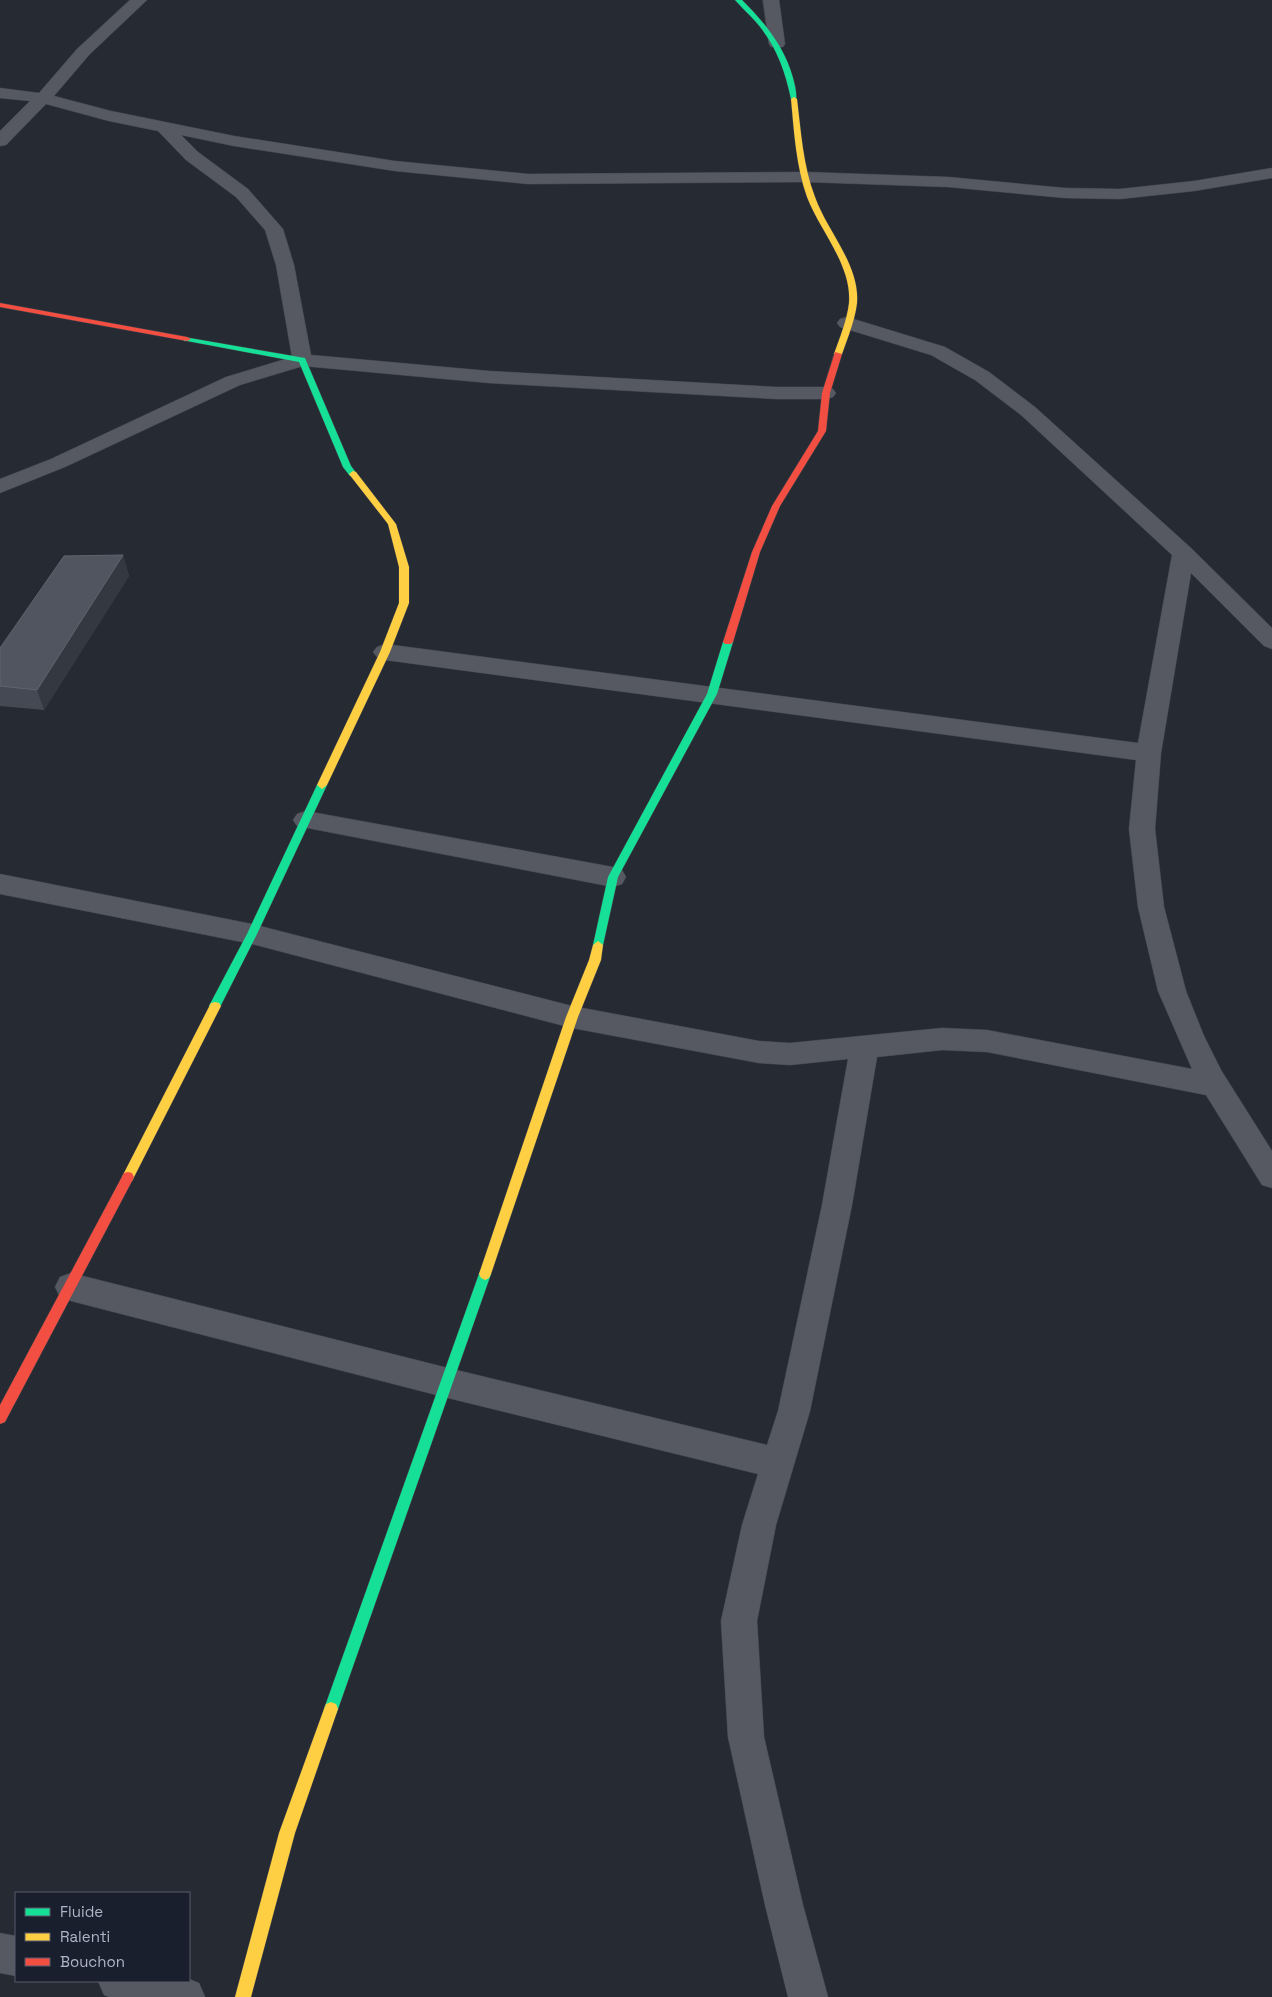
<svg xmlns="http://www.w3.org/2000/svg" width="1272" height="1997" viewBox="0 0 1272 1997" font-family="'Space Grotesk',sans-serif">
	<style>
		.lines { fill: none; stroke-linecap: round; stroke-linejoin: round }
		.street-casing { stroke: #42454c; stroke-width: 1 }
		.fast-casing { stroke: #42454c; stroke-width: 1 }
		.slow-casing { stroke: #42454c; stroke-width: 1 }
		.jam-casing { stroke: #42454c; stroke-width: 1 }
		.street { fill: #565962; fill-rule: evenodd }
		.fast { fill: #16e098; fill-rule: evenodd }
		.slow { fill: #ffcf43; fill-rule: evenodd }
		.jam { fill: #f24e42; fill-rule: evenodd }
		.wall { fill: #454953 }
		.shaded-wall { fill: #343841 }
		.building { fill: #50555f; stroke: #5f646f }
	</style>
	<rect width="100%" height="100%" fill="#262a33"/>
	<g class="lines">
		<g class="street-casing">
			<path id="street" d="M130,0H147L89,55L54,96L111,111L234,136L395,161L528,174L806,172L948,177L1065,188L1120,189L1194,181L1272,168V178L1194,191L1120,199L1065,198L948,187L806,182L528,184L395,171L234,146L181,135L198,152L248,189L283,229L294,265L311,355L489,371L776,387H826L833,389L836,393L833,397L826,399H776L489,383L303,366L240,385L65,467L0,493V479L51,459L226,377L292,357L276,265L265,230L236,197L186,160L158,131L109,121L46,104L6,145L0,146V131L30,101L0,98V88L39,93L77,49Z
				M763,0H779L785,44L783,47H771L769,44Z
				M847,317L945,347L989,372L1035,407L1191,548L1272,628V649L1264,646L1191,573L1161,753L1155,829L1164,907L1186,991L1204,1036L1221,1070L1272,1151V1188L1262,1185L1206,1095L987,1052L942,1050L877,1057L852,1205L810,1411L776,1525L757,1621L764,1737L803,1905L828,1997H788L765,1905L728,1737L721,1621L742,1525L758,1474L448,1398L71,1301L60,1297L55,1287L60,1277L71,1273L448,1368L767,1445L778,1411L822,1205L848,1059L790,1065L759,1063L572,1028L252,944L0,894V874L252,924L572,1006L759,1041L790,1043L942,1028L987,1030L1192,1069L1158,991L1138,907L1129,829L1136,760L385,660L377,657L373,652L377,647L385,644L1138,743L1172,555L1021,415L975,380L931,355L840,327L837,323L840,319Z
				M306,811L613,867L622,870L626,877L622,884L613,887L297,826L293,820L297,814Z
				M0,1933L16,1936V1976L0,1973Z
				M189,1979L199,1983L205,1997H109L104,1995L98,1981H189Z"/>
		</g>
		<g class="fast-casing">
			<path id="fast" d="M735,0H742C765,23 784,46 793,78C795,85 797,94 796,100L791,99C785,70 776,45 756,22C750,15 742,8 735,0Z
				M184,337L305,358L351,466L357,474L356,476H350L343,467L299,362L187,341H184Z
				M728,639L733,642L717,694L618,877L603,945L598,949L594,948L593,945L608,877L707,694L723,642Z
				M322,781L327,785L257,934L219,1009H211L209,1006L247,934L317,785Z
				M485,1268L489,1270L491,1274L338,1709L336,1714L331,1716L326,1714L324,1709L479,1274L481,1270Z"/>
		</g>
		<g class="slow-casing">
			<path id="slow" d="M794,97L797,99C801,131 803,166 815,197C827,231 860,265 857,303C855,320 848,337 842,354L838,356L834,354C840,337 847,320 849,303C852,265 820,231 807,197C796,166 794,131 791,99Z
				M353,471L356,472L396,524L409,567V603L390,652L327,785L322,789L317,785L380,652L399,603V567L388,524L349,474Z
				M598,941L603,945L601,960L578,1017L491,1274L489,1278L485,1280L481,1278L479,1274L566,1017L589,960L593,945Z
				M215,1002L219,1003L221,1006L132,1181L128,1182L124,1181L122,1177L124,1173L211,1003Z
				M331,1702L336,1704L338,1709L295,1833L251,1997H235L279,1833L324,1709L326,1704Z"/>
		</g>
		<g class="jam-casing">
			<path id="jam" d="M0,303L187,337L191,339L187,341L0,307Z
				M835,352L842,354L830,393L826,431L780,506L760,552L733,642L731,644H725L723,642L752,552L772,506L818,431L822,393Z
				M128,1172L132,1173L134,1177L132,1181L5,1422L0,1424V1405L124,1173Z"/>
		</g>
		<use href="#street" class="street"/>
		<use href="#fast" class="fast"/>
		<use href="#slow" class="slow"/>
		<use href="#jam" class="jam"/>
	</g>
	<path class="wall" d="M123,555L129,576L44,710L0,706V648Z"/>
	<path class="shaded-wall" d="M123,555L129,576L44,710L37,690Z"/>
	<path class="building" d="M123,555L37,690L0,686V648L64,556Z"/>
	<rect x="15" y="1892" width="175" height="90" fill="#1a1f2e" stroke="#565b6b"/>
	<rect x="25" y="1908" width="25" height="8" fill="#16e098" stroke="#565b6b"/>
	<text x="60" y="1917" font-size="15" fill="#afb5c6">Fluide</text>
	<rect x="25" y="1933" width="25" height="8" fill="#ffcf43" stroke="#565b6b"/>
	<text x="60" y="1942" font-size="15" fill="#afb5c6">Ralenti</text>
	<rect x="25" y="1958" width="25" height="8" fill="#f24e42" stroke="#565b6b"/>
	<text x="60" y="1967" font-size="15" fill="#afb5c6">Bouchon</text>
</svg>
